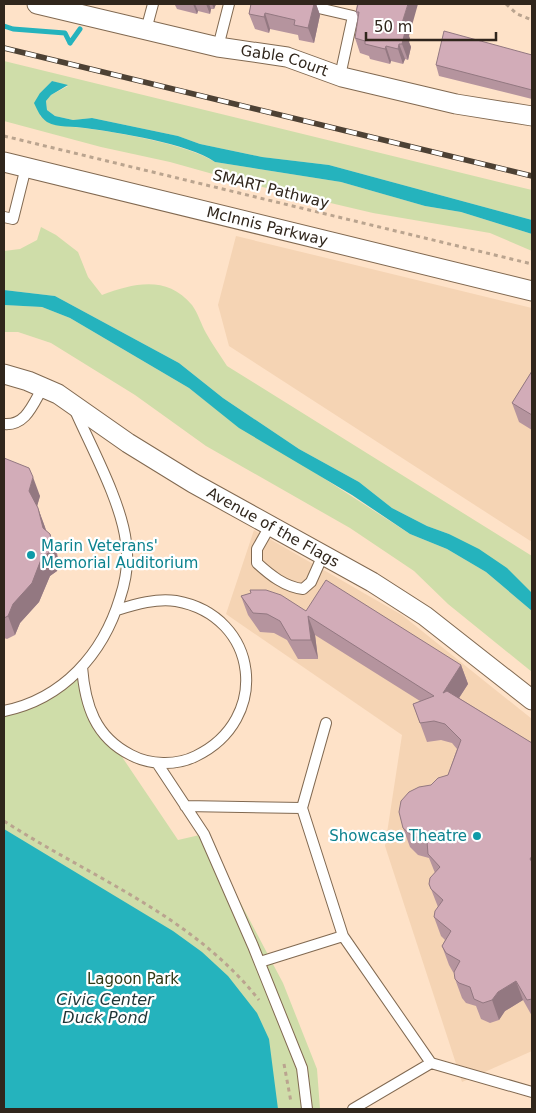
<svg xmlns="http://www.w3.org/2000/svg" width="536" height="1113" viewBox="0 0 536 1113" font-family="'DejaVu Sans',sans-serif">
	<style>
		.built { fill: #f5d4b4 }
		.green { fill: #cfdda9 }
		.water { fill: #25b3bd }
		.lines { fill: none; stroke-linecap: round; stroke-linejoin: round }
		.stream { stroke: #25b3bd; stroke-width: 5 }
		.service-casing { stroke: #816951; stroke-width: 12 }
		.minor-casing { stroke: #816951; stroke-width: 21 }
		.path { stroke: #baa48f; stroke-width: 3; stroke-dasharray: 4 4; stroke-linecap: butt }
		.service { stroke: #fff; stroke-width: 10 }
		.minor { stroke: #fff; stroke-width: 19 }
		.rail-casing { stroke: #4d4134; stroke-width: 5.5 }
		.rail { stroke: #fff; stroke-width: 4; stroke-dasharray: 11; stroke-linecap: butt }
		.wall { fill: #b5949e }
		.shaded-wall { fill: #937881 }
		.building { fill: #d2acb8; stroke: #937881 }
		.culture-dot { fill: #0f9aa8; stroke: #fff; stroke-width: 2 }
		.labels { text-anchor: middle; dominant-baseline: central; stroke-width: 4.5; stroke-linejoin: round; paint-order: stroke }
		.street-label { font-size: 15px; fill: #30261c; stroke: #fff }
		.culture-label { font-size: 15px; fill: #0d838f; stroke: #fff; text-anchor: start }
		.park-label { font-size: 15px; fill: #303814; stroke: #fff }
		.water-label { font-size: 16px; font-style: italic; fill: #1f3537; stroke: #fff }
	</style>
	<rect width="100%" height="100%" fill="#fee2c8"/>
	<path class="built" d="M236,236L532,308V542L229,346L218,305Z
		M254,530L402,615L532,719V1051L462,1082L385,846L402,735L226,614Z"/>
	<path class="green" d="M4,61L532,190V220L329,165L262,157L200,144L178,136L92,118L73,120L55,116L47,110L46,101L51,95L68,86L52,81L40,93V116C55,128 73,126 91,129C125,134 186,144 215,162L341,182L425,206L461,212L532,234V251L490,233L373,213L245,183L170,162L101,147L4,121Z
		M41,227L56,235L78,252L88,277L102,295C134,283 167,275 192,305C198,313 201,324 206,333C212,344 220,355 227,366L532,556V593L449,534L427,526L392,508L359,482L299,449L223,398L179,363L55,296L4,290V251L20,249L37,240Z
		M4,305L42,307L70,318L189,388L212,406L410,534L447,549L486,572L532,611V672L448,604L414,571L350,528L206,446L135,395L51,343L18,332H4Z
		M82,667L85,696L114,745L178,840L204,834L283,983L317,1069L320,1109H4V711L24,706Z"/>
	<path class="water" d="M52,81L68,85L51,95L46,101L47,110L55,116L73,120L92,118L178,136L200,144L262,157L329,165L532,220V234L461,212L425,206L341,182L215,162C188,143 119,133 85,128C73,126 58,128 47,122C40,117 38,111 34,103L40,93Z
		M4,290L55,296L179,363L223,398L299,449L359,482L392,508L427,526L449,534L479,549L507,568L532,593V611L486,572L447,549L410,534L352,495L239,428L189,388L70,318L42,307L4,305Z
		M4,829L173,931L202,952L228,976L257,1013L269,1039L278,1109H4Z"/>
	<g class="lines">
		<path class="stream" d="M4,26L13,29L65,33L70,43
			M70,43L80,29"/>
		<g class="service-casing">
			<path id="service" d="M301,4L353,16L340,76
				M146,30L153,4
				M218,47L229,4
				M4,217L13,219L26,167
				M4,424C26,426 33,404 43,387
				M270,526L257,549V563C270,575 285,587 303,589L311,582L323,555
				M82,667C85,705 95,737 131,755C150,765 176,766 196,756C271,720 260,616 176,601C157,598 136,604 117,610
				M4,711C63,699 103,654 120,598C126,580 129,561 126,542C121,501 91,447 74,408
				M157,763L204,834L253,946L302,1068L307,1109
				M185,806L302,808L343,936
				M302,808L326,723
				M260,962L343,936L431,1063L532,1092
				M353,1109L431,1063"/>
		</g>
		<g class="minor-casing">
			<g id="minor">
				<path id="s1" d="M37,4L218,47L287,57L342,77L456,104L532,116"/>
				<path id="s2" d="M4,162L532,291"/>
				<path id="s3" d="M4,374L28,381L58,394L128,443L193,483L372,582L425,616L532,700"/>
			</g>
		</g>
		<path class="path" d="M506,4L517,14L532,20
			M4,136L532,264
			M4,821C92,878 193,916 259,1000
			M284,1064L291,1102"/>
		<use href="#service" class="service"/>
		<use href="#minor" class="minor"/>
		<g class="rail-casing">
			<path id="rail" d="M4,48L532,176"/>
		</g>
		<use href="#rail" class="rail"/>
	</g>
	<path class="wall" d="M170,4H216L214,9H211L210,14L198,11L197,14L177,9L175,5Z
		M251,4H316L320,15L314,43L299,40L298,35L270,29L269,33L255,29L249,14Z
		M357,4L409,36L410,39L409,42L411,47L408,60L405,59L403,64L391,61L390,64L370,59L369,56L360,53L355,38L358,19L356,12Z
		M532,55V99L439,76L436,65Z
		M532,371V430L519,422L512,403Z
		M4,458L40,496L37,506L46,530L57,553L59,562L57,571L50,576L39,602L20,623L15,635L7,639L4,638Z
		M241,596L306,611L461,665L468,684L459,698L532,743V1016L523,1000L505,1011L499,1020L490,1023L481,1019L476,1006L466,1003L462,998L455,979V973L453,972L449,965L442,946L445,940L441,936L434,917L438,907L429,884L435,873L429,858L418,855L410,847L403,828L431,785L448,775L457,749L452,743L441,740L427,742L413,704L420,701L315,635L318,659H298L287,640L274,633L260,632L248,615Z"/>
	<path class="shaded-wall" d="M193,4H195L198,11L197,14Z
		M206,4H209L211,9L210,14Z
		M212,4H216L214,9Z
		M314,4H316L320,15L314,43L308,28Z
		M408,4H418L409,36L410,39L409,42L411,47L408,60L402,44V23Z
		M265,13L270,29L269,33L264,17Z
		M399,44L405,59L403,64L398,49Z
		M386,46L391,61L390,64L385,49Z
		M33,477L40,496L36,510L29,491Z
		M38,508L45,527L51,548L43,528Z
		M50,534L59,562L57,571L50,576L39,602L20,623L15,635L8,616L13,604L42,557Z
		M308,616L315,635L318,659L311,640Z
		M461,665L468,684L450,712L443,693Z
		M516,981L523,1000L505,1011L499,1020L492,1000L498,992Z"/>
	<path class="building" d="M251,4H314L308,28L294,25L295,20L265,13L264,17L249,14Z
		M358,4H408L402,23L404,24L402,31L405,32L402,44H399L398,49L386,46L385,49L365,44V41L355,38L359,12H356Z
		M444,31L532,55V90L436,65Z
		M532,371V415L512,403Z
		M4,458L29,468L33,477L29,491L38,508L43,528L50,534L52,543L50,552L42,557L32,583L13,604L8,616L4,618Z
		M326,580L461,665L443,693L447,691L532,743V856L530,859L532,862V999L527,1000L516,981L498,992L492,1000L483,1003L474,999L470,987L459,983L455,979L454,972L460,961L446,953L442,946L451,931L434,917L435,911L443,900L431,889L429,884L430,878L440,867L428,854L427,841L411,835L403,828L399,812L401,801L409,792L419,787L431,785L438,778L448,775L461,740L445,724L434,721L420,723L413,704L434,696L308,616L311,640H291L280,621L267,614L253,613L241,596L251,593L250,590H266L281,595L306,611Z"/>
	<g class="culture-dot">
		<circle cx="31" cy="555" r="5"/>
		<circle cx="477" cy="836" r="5"/>
	</g>
	<g class="labels">
		<g class="street-label">
			<text stroke="none"><textPath href="#s1" startOffset="254">Gable Court</textPath></text>
			<text transform="translate(271 189) rotate(14)">SMART Pathway</text>
			<text stroke="none"><textPath href="#s2" startOffset="271">McInnis Parkway</textPath></text>
			<text stroke="none"><textPath href="#s3" startOffset="311">Avenue of the Flags</textPath></text>
		</g>
		<g class="culture-label">
			<text x="41" y="546">Marin Veterans'<tspan x="41" dy="17">Memorial Auditorium</tspan></text>
			<text x="467" y="836" text-anchor="end">Showcase Theatre</text>
		</g>
		<g class="park-label">
			<text x="133" y="979">Lagoon Park</text>
		</g>
		<g class="water-label">
			<text x="105" y="999">Civic Center<tspan x="105" dy="18">Duck Pond</tspan></text>
		</g>
	</g>
	<rect width="536" height="1113" fill="none" stroke="#30261c" stroke-width="10"/>
	<path d="M366 32v8h130v-8" fill="none" stroke="#30261c" stroke-width="2.5"/>
	<text x="374" y="32" font-size="15" fill="#30261c" stroke="#ffffff" stroke-width="4" paint-order="stroke">50 m</text>
</svg>
